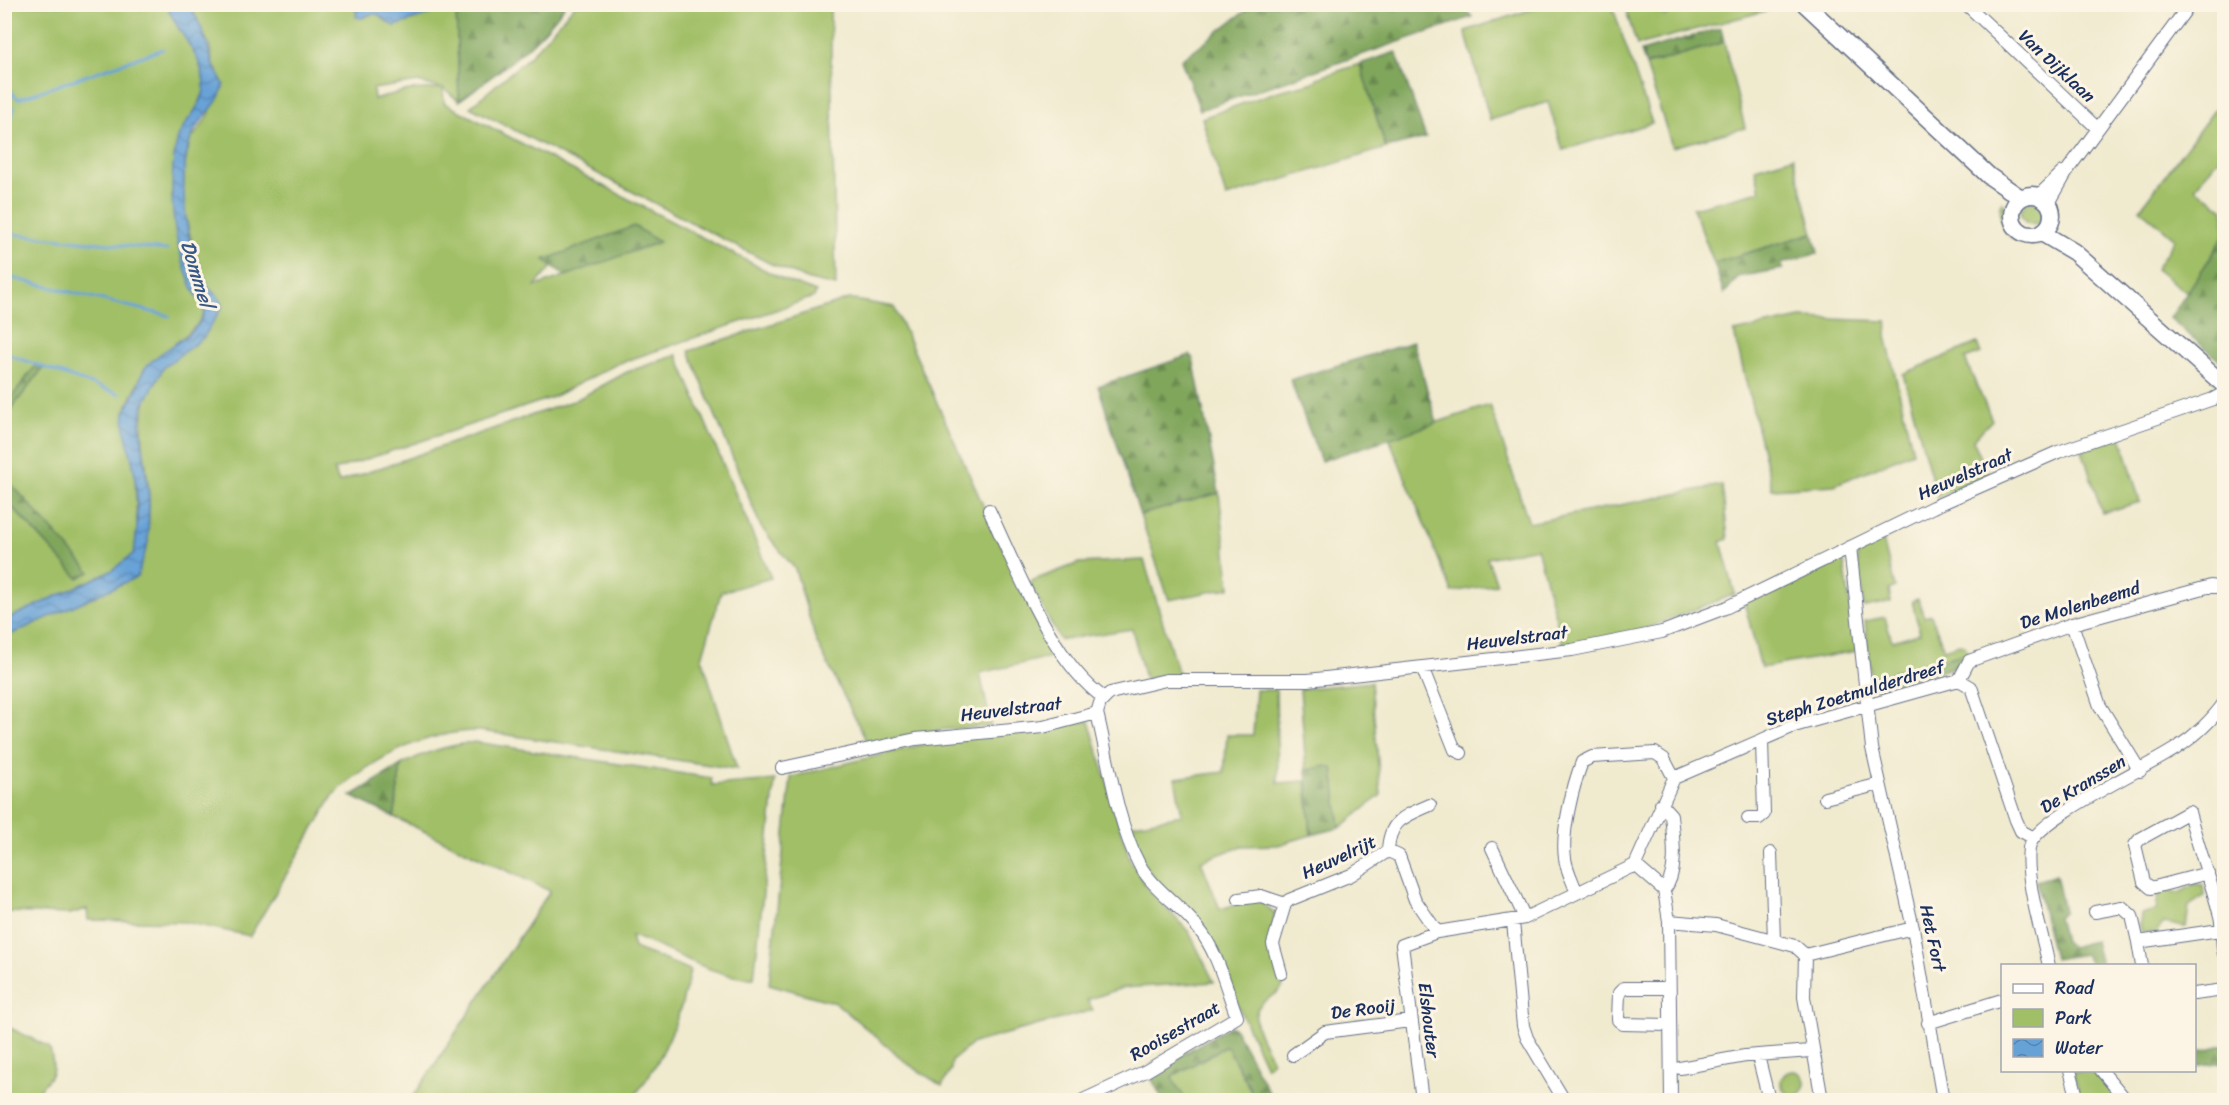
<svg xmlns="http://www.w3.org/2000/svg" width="2229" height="1105" viewBox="0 0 2229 1105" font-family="Sriracha,sans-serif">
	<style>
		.green { fill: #a1bf66; stroke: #5e7762; stroke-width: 1.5; fill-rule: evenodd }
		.forest { fill: url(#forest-firs); stroke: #4e6a5c; stroke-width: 1.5 }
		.water { fill: url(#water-waves); stroke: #41689a; stroke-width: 1.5 }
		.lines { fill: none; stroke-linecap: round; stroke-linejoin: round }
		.stream { stroke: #67a2d7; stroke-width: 3 }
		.minor-casing { stroke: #667086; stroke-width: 14 }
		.secondary-casing { stroke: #667086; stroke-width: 19 }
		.minor { stroke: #fff; stroke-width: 12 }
		.secondary { stroke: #fff; stroke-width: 16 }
		.labels { text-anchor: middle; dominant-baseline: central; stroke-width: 6; stroke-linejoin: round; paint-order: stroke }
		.street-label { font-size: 18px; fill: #1b2f5e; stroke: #fcf5e5 }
		.water-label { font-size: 20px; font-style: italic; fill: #365788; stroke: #fcf5e5 }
	</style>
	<defs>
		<pattern id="forest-firs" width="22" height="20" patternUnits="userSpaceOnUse" patternTransform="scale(1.5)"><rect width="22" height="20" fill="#80a65b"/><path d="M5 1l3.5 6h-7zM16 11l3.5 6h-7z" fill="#68884e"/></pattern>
		<pattern id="water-waves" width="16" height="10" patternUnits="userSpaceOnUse" patternTransform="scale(1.5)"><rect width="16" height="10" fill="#67a2d7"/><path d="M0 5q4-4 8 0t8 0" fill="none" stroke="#5484b2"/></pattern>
	</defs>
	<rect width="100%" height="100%" fill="#fcf5e5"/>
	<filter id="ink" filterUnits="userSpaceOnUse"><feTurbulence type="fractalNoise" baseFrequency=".0167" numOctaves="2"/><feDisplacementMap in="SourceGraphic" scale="12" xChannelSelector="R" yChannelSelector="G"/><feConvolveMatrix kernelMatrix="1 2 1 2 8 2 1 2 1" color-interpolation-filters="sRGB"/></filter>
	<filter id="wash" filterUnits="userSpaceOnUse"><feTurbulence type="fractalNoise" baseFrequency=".008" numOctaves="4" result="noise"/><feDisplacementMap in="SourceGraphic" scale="24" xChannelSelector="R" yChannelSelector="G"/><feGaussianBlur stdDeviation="1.35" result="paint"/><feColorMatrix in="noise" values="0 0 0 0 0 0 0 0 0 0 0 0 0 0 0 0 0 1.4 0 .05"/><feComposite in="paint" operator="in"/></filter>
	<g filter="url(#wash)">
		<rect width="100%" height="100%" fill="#f0eacf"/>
		<path class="green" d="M5,5H167L199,61L204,81L205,90L190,121L185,125L174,158L172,196L195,293L204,308V314L196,326L144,370L125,411V426L135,475L137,532L134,553L111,571L5,620L4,499L78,577L89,572L5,477V417L44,367L36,365L5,406Z
			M188,5H357L356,11L378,13L395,26L431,14L436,5H456L459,101L443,88L444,103L784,280L816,292L814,297L617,364L551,398L334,470L339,482L576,400L627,372L677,355L771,578L721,592L702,658L737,769L481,731C428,730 372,758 334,794L250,936L185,922L88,920L87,909L70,914L5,912L4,637L137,577C146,549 151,524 149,495C146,443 129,414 164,367C173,354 192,347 204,337L208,287L193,248L183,206L184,169L190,141L209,115L220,76L213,64L209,44ZM418,82L441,88L409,90L374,99L373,89ZM658,242L534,287L552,267L545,259Z
			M575,5H830L836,286L809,280L769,263L470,107L529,57Z
			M1545,5H1612L1652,123L1563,150L1548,102L1490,120L1465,31Z
			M1624,5H1654L1656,11L1665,16L1685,8L1683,5H1763L1769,10L1637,45Z
			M1724,42L1745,128L1672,147L1646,65Z
			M1360,64L1386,148L1226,197L1202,118L1278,91L1315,82L1317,78Z
			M2224,97V151L2195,188L2224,209V237L2187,293L2156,269L2175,239L2140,209Z
			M1793,157L1813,233L1714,263L1693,208L1760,191L1755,168Z
			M2002,201C2010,208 2004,220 2010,228C2019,240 2037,234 2046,243C2016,251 1994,231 2002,201Z
			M2021 213a11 11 0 1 1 22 0a11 11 0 1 1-22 0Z
			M849,299L894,307L1000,543L1059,655L980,673L991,726L938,730L868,744L816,641L795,569L761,527L689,351Z
			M1801,318L1887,321L1886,336L1913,452L1834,485L1772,489L1734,332Z
			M1977,343L1981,353L1965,359L1992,420L1973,440L1988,474L1937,498L1903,374Z
			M1490,405L1529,523L1722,485L1728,539L1721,542L1735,594L1629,635L1563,646L1537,548L1487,558L1497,584L1452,592L1389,438Z
			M2121,436L2140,502L2102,513L2082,450Z
			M1219,493L1230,588L1169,600L1140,515Z
			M1883,540L1895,587L1889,590L1891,602L1864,607L1857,556L1860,549Z
			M1843,555L1857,651L1761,668L1744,602Z
			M1144,560L1179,676L1145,679L1132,629L1060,640L1029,582L1079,563Z
			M1918,599L1924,617L1931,615L1944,649L1959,644L1965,646L1968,653L1871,678L1865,621L1885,617L1892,641L1920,633L1912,601Z
			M1371,682L1381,795L1340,828L1333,768L1306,770L1300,689Z
			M1256,690H1276L1278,783L1306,781L1311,835L1278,845L1242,846L1201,861L1220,909L1248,901L1260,900L1275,914L1270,943L1283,986C1278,996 1269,996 1261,1004C1246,1020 1266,1045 1273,1061L1266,1067L1238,1006L1219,953L1154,879L1140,858L1129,825L1182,815L1175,778L1224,772L1227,735H1253Z
			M1089,721L1130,860L1147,888L1189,932L1214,982L1122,988L1087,1000L1093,1010L973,1043L952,1061L951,1069L942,1086L908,1064L836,1003L769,984L791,777L932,742Z
			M475,742L711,778L712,785L775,780L754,978C717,980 665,946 631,936L634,948L690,970C681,1018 662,1063 631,1100H411L550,891L394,817L401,765C423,753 449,745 475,742Z
			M2195,884L2203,885L2204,896L2189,906L2186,927L2164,923L2155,933L2142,932L2140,926L2141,914L2156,910L2159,891L2163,889L2179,893Z
			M4,1025L49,1047C60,1079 47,1077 30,1100H5Z
			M1224,1047L1228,1048L1256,1100H1186L1172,1079L1173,1076Z
			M2073,1071H2092L2118,1100L2081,1099Z
			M1781 1083a12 12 0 1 1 24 0a12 12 0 1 1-24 0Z"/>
		<path class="forest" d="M456,5V4L565,5C539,44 497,73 459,101Z
			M1253,5H1462L1472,17L1200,110L1181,60Z
			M1721,28L1724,42L1646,65L1641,51Z
			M1396,52L1426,138L1386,148L1360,64Z
			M634,226L659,242L566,276L544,260Z
			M1813,233L1818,253L1781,264L1783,269L1738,277L1724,294L1714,263Z
			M2224,237V360L2222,363L2170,318Z
			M1413,342L1437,423L1321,461L1290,380Z
			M1190,355L1193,358L1219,493L1140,515L1098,386Z
			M36,365L44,367L5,417V406Z
			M5,477L90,572L78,578L5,499Z
			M1968,653L1959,666L1877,690L1872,686L1871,678Z
			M401,765L394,817L351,796L353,795Z
			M1327,766L1333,768L1340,828L1311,835L1306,770Z
			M2056,875L2064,911L2058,917L2064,941L2071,947L2095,941L2101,965H2091L2085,954L2054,959L2036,881Z
			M1230,1026L1235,1029L1273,1100H1256L1228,1048L1224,1047L1173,1076L1172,1079L1186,1100H1163L1149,1074Z
			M2224,1045V1062L2195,1066V1052Z"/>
		<path class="water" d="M167,5H188C202,22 206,42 212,62C215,70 220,77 224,84C218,109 198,118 191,138C177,175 185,253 207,286C215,297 218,290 222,307L204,337L164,367L143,406L140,424L149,497L148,543L137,577L5,637V620L111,571L134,553C138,529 138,501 135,476C133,455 122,435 125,414C126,407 132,400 135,393C139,386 140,375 145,368C160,348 197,338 204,313C206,305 198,299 195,293C185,273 177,245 174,223C171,199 171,161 178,138C183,120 207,105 204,82C201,52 176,32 167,5Z
			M436,5L435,11L431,14L395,26C381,21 380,7 363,18L356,17L357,5Z"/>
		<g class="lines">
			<path class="stream" d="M4,84L18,99L163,49
				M4,132L15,107
				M4,233L167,250
				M4,276L169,316
				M4,353L119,394"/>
		</g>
	</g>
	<g filter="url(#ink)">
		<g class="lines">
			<g class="minor-casing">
				<path id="minor" d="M1966,4L2097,128
					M2038,196L2063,172
					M2049,203L2069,168L2190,4
					M989,510C1016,567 1052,662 1104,698
					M1850,547L1872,748L1913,928L1943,1100
					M2072,624L2100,706L2140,771
					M1422,667L1455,750L1461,753
					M1959,680L1969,661L2072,624L2211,586L2224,589
					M1097,713L1100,703L1110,693L1166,680H1308L1572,650L1662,632L1725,608L1933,507L2058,452L2213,399L2224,393
					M782,768L916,739L1043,727L1097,713
					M1825,798L1880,784
					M1661,804L1671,815C1673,838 1679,872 1664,890L1669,921L1671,1100
					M1748,818H1759L1764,814L1762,740
					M1492,848L1525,918
					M1388,851C1389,820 1405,816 1430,805
					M1771,853L1774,940
					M1635,865L1664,890
					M2208,873L2151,888L2144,882L2135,845L2140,839L2189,812C2198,847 2211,881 2220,916C2223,928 2221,941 2224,954
					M1577,893C1573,882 1566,869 1565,858C1561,832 1573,786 1582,762L1592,757L1655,753L1664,759L1674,778
					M1239,899L1261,896L1285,904
					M2095,912L2122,907L2132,916L2138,942L2220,930
					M1669,921L1716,925L1795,946L1805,955L1913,928
					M1513,922L1523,1026L1527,1038L1564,1100
					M2138,942L2142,966
					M1805,955L1804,997L1822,1100
					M2049,966C2042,932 2025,882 2029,848C2033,819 2150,767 2178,747C2195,736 2213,719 2224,703
					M1281,973L1273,944L1285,904L1289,900L1351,875L1388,851L1399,856L1415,900L1437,932
					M1668,988H1624L1619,993L1618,1020L1623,1024L1668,1025
					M2194,994L2224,990
					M1928,1023L2002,1000
					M1293,1055L1325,1032L1410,1021
					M1758,1056L1769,1100
					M1680,1068L1745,1056L1811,1051
					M2070,1070L2078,1100
					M2101,1070L2126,1100
					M1083,1100L1146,1071L1237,1017C1226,988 1218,952 1198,928C1180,905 1153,889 1139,864C1117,823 1108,758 1097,713
					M1422,1100L1402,945L1437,932L1525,918L1635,865L1674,778L1794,726L1959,680L1971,687L2016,820L2021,831L2032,837"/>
			</g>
			<g class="secondary-casing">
				<path id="secondary" d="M1805,4L1989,176L2021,198
					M2012 215a20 20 0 1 1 40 0a20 20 0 1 1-40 0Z
					M2042,233L2074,252L2224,385"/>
			</g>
			<use href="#minor" class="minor"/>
			<use href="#secondary" class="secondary"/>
		</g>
	</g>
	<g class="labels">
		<g class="street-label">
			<text transform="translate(2057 66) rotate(43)">Van Dijklaan</text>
			<text transform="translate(1965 474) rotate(-24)">Heuvelstraat</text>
			<text transform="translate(2080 605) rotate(-17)">De Molenbeemd</text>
			<text transform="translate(1517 638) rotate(-7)">Heuvelstraat</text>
			<text transform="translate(1855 693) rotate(-17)">Steph Zoetmulderdreef</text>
			<text transform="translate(1011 709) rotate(-7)">Heuvelstraat</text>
			<text transform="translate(2083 784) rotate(-31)">De Kranssen</text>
			<text transform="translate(1339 857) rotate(-25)">Heuvelrijt</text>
			<text transform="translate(1933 938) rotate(78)">Het Fort</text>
			<text transform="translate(1363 1009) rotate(-7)">De Rooij</text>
			<text transform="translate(1429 1020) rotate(83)">Elshouter</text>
			<text transform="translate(1175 1031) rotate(-30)">Rooisestraat</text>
		</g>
		<g class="water-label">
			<text transform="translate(197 274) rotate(73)">Dommel</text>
		</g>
	</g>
	<rect width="2229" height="1105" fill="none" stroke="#fcf5e5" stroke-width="24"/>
	<rect x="2001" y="964" width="195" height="108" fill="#fcf5e5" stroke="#a2a6af" stroke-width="1.5"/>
	<rect x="2013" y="984" width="30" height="9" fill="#ffffff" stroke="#a2a6af" stroke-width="1.5"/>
	<text x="2055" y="994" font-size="18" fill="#1b2f5e">Road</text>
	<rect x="2013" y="1009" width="30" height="18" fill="#a1bf66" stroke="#a2a6af" stroke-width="1.5"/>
	<text x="2055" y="1024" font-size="18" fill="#1b2f5e">Park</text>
	<rect x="2013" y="1039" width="30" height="18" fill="url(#water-waves)" stroke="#a2a6af" stroke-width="1.5"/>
	<text x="2055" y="1054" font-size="18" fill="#1b2f5e">Water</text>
</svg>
